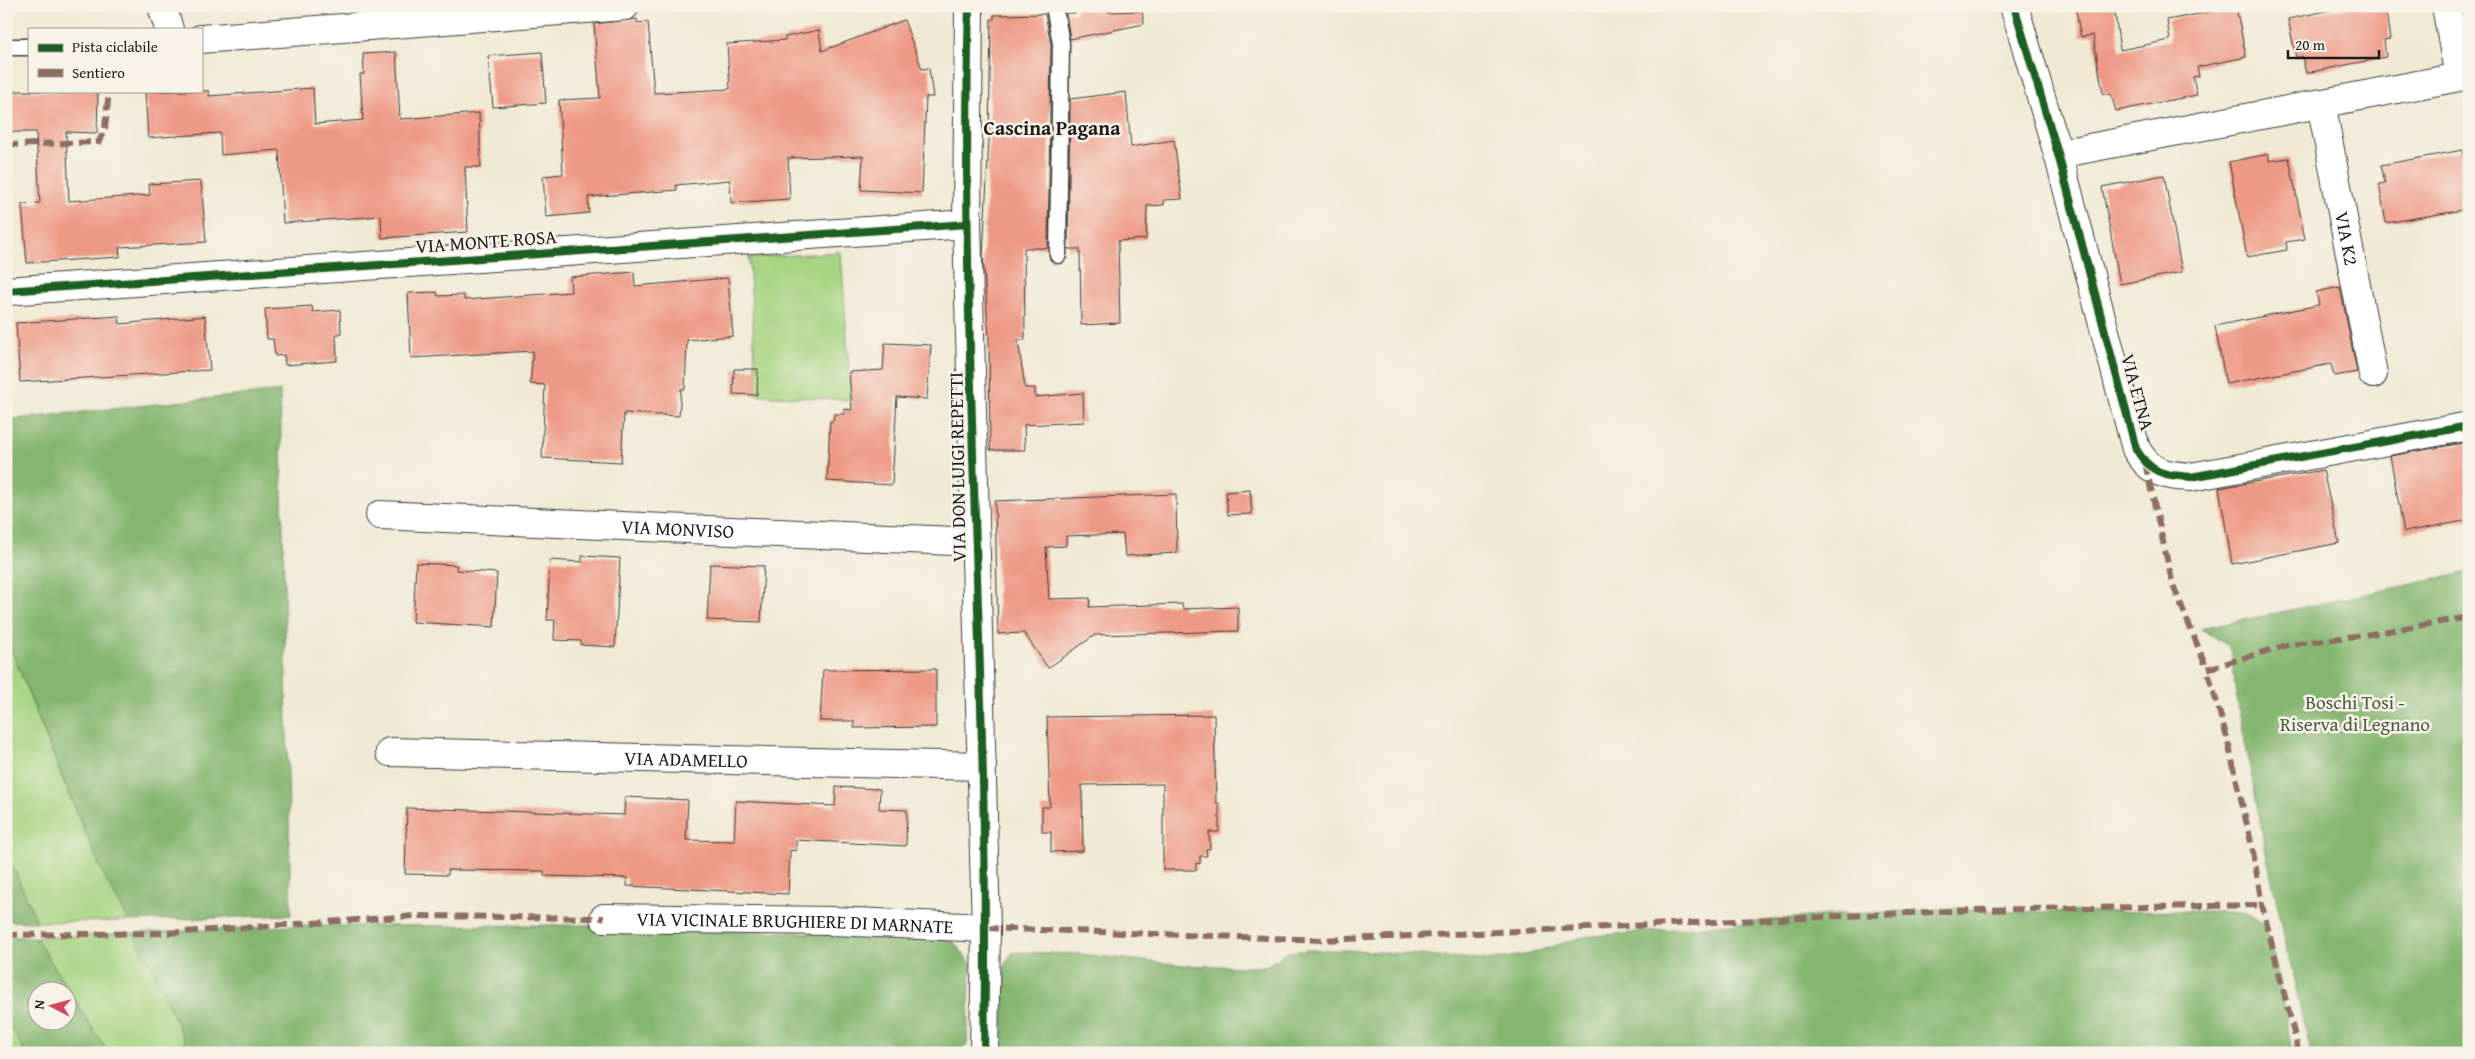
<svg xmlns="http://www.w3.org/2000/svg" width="2475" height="1059" viewBox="0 0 2475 1059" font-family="'Gentium Book Plus',serif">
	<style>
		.green { fill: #a6d481; stroke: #61784e }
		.forest { fill: #84b66f; stroke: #506946; fill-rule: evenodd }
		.building { fill: #ee9985 }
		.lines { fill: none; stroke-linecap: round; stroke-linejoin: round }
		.lane-casing { stroke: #3c3b38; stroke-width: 19 }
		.street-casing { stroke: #3c3b38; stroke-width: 30 }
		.secondary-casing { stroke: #3c3b38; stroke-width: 30 }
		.lane { stroke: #fff; stroke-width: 16 }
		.street { stroke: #fff; stroke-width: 28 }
		.secondary { stroke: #fff; stroke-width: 28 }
		.quiet { stroke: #8d6e63; stroke-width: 6; stroke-dasharray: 12 6; stroke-linecap: butt }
		.cycleway-casing { stroke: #f7f3e8; stroke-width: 11 }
		.cycleway { stroke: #1b5e20; stroke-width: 8 }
		.labels { text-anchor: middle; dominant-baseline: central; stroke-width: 5; stroke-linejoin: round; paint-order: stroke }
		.street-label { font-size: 19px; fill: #1c1c1c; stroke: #f7f3e8 }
		.park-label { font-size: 19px; fill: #4c5c3f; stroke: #f7f3e8 }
		.neighbourhood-label { font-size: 20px; font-weight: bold; fill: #1c1c1c; stroke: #f7f3e8 }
	</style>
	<rect width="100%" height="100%" fill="#f7f3e8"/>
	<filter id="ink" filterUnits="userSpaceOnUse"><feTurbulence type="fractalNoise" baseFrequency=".02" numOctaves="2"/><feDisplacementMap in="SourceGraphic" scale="10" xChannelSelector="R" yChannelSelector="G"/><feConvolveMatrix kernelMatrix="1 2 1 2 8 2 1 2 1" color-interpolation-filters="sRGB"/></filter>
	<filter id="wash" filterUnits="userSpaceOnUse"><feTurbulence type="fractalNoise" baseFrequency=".0096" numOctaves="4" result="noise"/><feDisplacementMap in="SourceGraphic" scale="20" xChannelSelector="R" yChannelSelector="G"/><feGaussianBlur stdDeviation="1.12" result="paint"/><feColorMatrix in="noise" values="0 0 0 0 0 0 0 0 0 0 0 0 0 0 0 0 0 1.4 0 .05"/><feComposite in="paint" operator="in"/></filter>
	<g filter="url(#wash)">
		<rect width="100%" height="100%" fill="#f0ead4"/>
		<path class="green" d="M841,252L851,400L757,395L749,258Z
			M6,637C45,732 79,831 129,921L37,922L6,851Z
			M133,933L153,970L190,1053H108L36,938Z
			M6,1017L25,1053H6Z"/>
		<path class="forest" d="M280,391L291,915L129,921L106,880L86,834L6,637V420Z
			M2469,572V1053H2310L2266,853L2235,688L2233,659L2229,646L2201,629Z
			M6,851L37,922L6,921Z
			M1959,908L2014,912L2230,911C2241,912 2250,912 2259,921C2275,937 2287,1026 2292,1053H1003L1005,964L1012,953L1020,952L1080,954L1182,965L1247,967L1266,966L1288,952L1308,950H1350L1492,960L1529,954L1582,937L1830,915Z
			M600,925L943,938L954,942L971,964L967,1045L958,1052L949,1053H190L153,970L133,933L292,926Z
			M6,936L36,938L108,1053H25L6,1017ZM38,992H68V1022H38Z"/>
		<g id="blocks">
			<path class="building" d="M1077,6H1108L1109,12L1142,11L1144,24L1070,39L1066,13H1076Z
				M2075,6H2114L2120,50L2170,40L2167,20L2236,7L2246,57L2197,67L2199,76L2193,77L2197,95L2116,111L2111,94H2103L2093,35L2081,37Z
				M2350,6H2385L2390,39L2384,40L2386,57L2306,73L2302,56L2296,58L2288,19Z
				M1045,14L1051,44L1048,248H1024L1025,340H1018L1025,388H1035V397L1083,393L1084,422L1024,425L1025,450H990L989,340L983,255L989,139L991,19H994V15Z
				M637,19V23L648,22L654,93L730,89L727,44L785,40V37L819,30L822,51L904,20L922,69L929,68L933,97H926L922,193L861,190L863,156L788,158L790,199L731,203L730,180L676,185L677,190L588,197L589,213L546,217L543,176L563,174L559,100L600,98L594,24Z
				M396,52L400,119L479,113L481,167H465L468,232L382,238L381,216L283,223L279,150L221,155L220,133L148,138L145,91H209V96L313,88L315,124L363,120L360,74H364L363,54Z
				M542,52L546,103L493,107L488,56Z
				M6,91H98L97,133L66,132L69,201L150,195L149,184L201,181L206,242L119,247L120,257L27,263L22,204L40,203L36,132H6Z
				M1126,92L1131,147L1174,140L1182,199L1164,200V205L1147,206L1146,239L1118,241L1120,323L1081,325L1080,249H1068L1070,99Z
				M2463,150L2466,168L2469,167V209L2386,223L2379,184L2385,183L2381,165Z
				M2269,154V161L2289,158L2305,239L2286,242L2287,250L2247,257L2229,162Z
				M2164,175L2182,272L2120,284L2102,187Z
				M634,272L635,286L728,278L733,336L687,340L685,389H681L679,416L624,413L621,462L542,458L545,385L530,384L533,351L411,358L408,293L437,292L438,296L464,295V300L571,292L570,277Z
				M2340,287L2357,372L2334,376L2331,364L2226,384L2215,326L2319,305L2316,292Z
				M312,306L313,312L340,310L341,334H336L337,361L285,365L284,355L275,356L273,339H267L265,309Z
				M119,316L120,324L205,316L210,370L20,382L16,323Z
				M885,343L931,345L927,399L897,397L892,485L827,481L830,421H833L834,414H844V409L852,410L849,372L883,370Z
				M734,369H758L757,395L733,394Z
				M2469,442V520L2404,532L2390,456Z
				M2323,470L2339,543L2232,564L2219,488Z
				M1250,490L1252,514L1228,515L1226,492Z
				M1176,494L1177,553L1125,556L1123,534L1066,536V546L1046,547L1049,599L1090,598L1089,607L1182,604L1183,609L1238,607V631L1095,635L1048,668L1024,633L998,634L995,501Z
				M582,556L620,558L615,647L581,645V641L554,640L555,620H547L550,560L582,562Z
				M416,563L457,565L456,570L497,573L494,627L413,622Z
				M710,564L764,566L761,622L707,620Z
				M936,669V727L854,728V721H820L823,670Z
				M1214,715L1216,803H1219V832H1209L1210,849H1206L1207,856H1200V864L1196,863V870H1163V784L1082,785L1083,851L1051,852V832H1042V807H1050L1047,717Z
				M836,787L880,789L879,809L907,810L906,846L796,840V851L790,850L788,894L627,886V878L544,876V871L448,870V875L405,874L407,808L624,815L625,797L688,800L686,840L734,841L736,801L835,806Z"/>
		</g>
	</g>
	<g filter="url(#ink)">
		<use href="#blocks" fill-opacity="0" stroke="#3c3b38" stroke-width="1"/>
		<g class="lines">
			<g class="lane-casing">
				<path id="lane" d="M1054,6L1061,43L1058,255
					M6,47H29"/>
			</g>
			<g class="street-casing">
				<g id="street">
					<path d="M162,6L169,29"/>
					<path d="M2014,6L2058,154L2136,449C2151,474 2164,475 2191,477L2469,426"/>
					<path d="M201,39L625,6"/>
					<path id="s1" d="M2321,103L2373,374"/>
					<path d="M2058,154L2459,77L2446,6"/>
					<path d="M6,291L967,224"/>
					<path id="s2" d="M380,515L975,542"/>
					<path id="s3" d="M390,752L982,766"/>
					<path id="s4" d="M604,918L833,921L986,928L984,1053"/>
				</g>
			</g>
			<g class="secondary-casing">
				<path id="secondary" d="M969,6L967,224L986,928"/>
			</g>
			<use href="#lane" class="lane"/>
			<use href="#street" class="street"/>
			<use href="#secondary" class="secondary"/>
			<path class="quiet" d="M6,145L99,142L105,128L109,91
				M2145,463L2173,585L2207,669
				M986,928L1325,940L1974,910L2262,905
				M6,935L167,933L415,916L604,918
				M2299,1053L2262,905L2253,851L2227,738L2207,669L2287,645L2371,634L2469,617"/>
			<g class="cycleway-casing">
				<path id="cycleway" d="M969,6C959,355 991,704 984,1053
					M2014,6L2058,154L2136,449C2151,474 2164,475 2191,477L2469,426
					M6,291L967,224"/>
			</g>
			<use href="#cycleway" class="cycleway"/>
		</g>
	</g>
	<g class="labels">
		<g class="street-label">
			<text stroke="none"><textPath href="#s1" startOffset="138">VIA K2</textPath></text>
			<text transform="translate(486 241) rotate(-4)">VIA MONTE ROSA</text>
			<text transform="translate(2138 392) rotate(75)">VIA ETNA</text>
			<text transform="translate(957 467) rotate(-91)">VIA DON LUIGI REPETTI</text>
			<text stroke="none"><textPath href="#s2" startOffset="298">VIA MONVISO</textPath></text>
			<text stroke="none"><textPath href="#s3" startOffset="296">VIA ADAMELLO</textPath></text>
			<text stroke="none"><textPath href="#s4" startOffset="191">VIA VICINALE BRUGHIERE DI MARNATE</textPath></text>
		</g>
		<g class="park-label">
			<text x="2355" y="702">Boschi Tosi -<tspan x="2355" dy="22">Riserva di Legnano</tspan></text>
		</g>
		<g class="neighbourhood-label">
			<text x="1052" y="127">Cascina Pagana</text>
		</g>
	</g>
	<rect width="2475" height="1059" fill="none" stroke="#f7f3e8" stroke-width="25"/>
	<rect x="28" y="28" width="175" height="65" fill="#f7f3e8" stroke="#9f9d96"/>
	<rect x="38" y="44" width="25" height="8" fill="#1b5e20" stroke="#9f9d96"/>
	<text x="72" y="52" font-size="15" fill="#1c1c1c">Pista ciclabile</text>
	<rect x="38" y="69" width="25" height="8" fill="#8d6e63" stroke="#9f9d96"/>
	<text x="72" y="78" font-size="15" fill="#1c1c1c">Sentiero</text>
	<g transform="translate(52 1006) rotate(276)"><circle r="24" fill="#f7f3e8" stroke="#9f9d96"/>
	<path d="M0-4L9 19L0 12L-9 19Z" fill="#d1495b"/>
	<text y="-8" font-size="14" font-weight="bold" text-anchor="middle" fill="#1c1c1c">N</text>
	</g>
	<path d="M2288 50v8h91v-8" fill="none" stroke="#1c1c1c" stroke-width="2.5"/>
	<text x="2295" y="50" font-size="15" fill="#1c1c1c" stroke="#f7f3e8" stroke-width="4" paint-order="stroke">20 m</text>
</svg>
